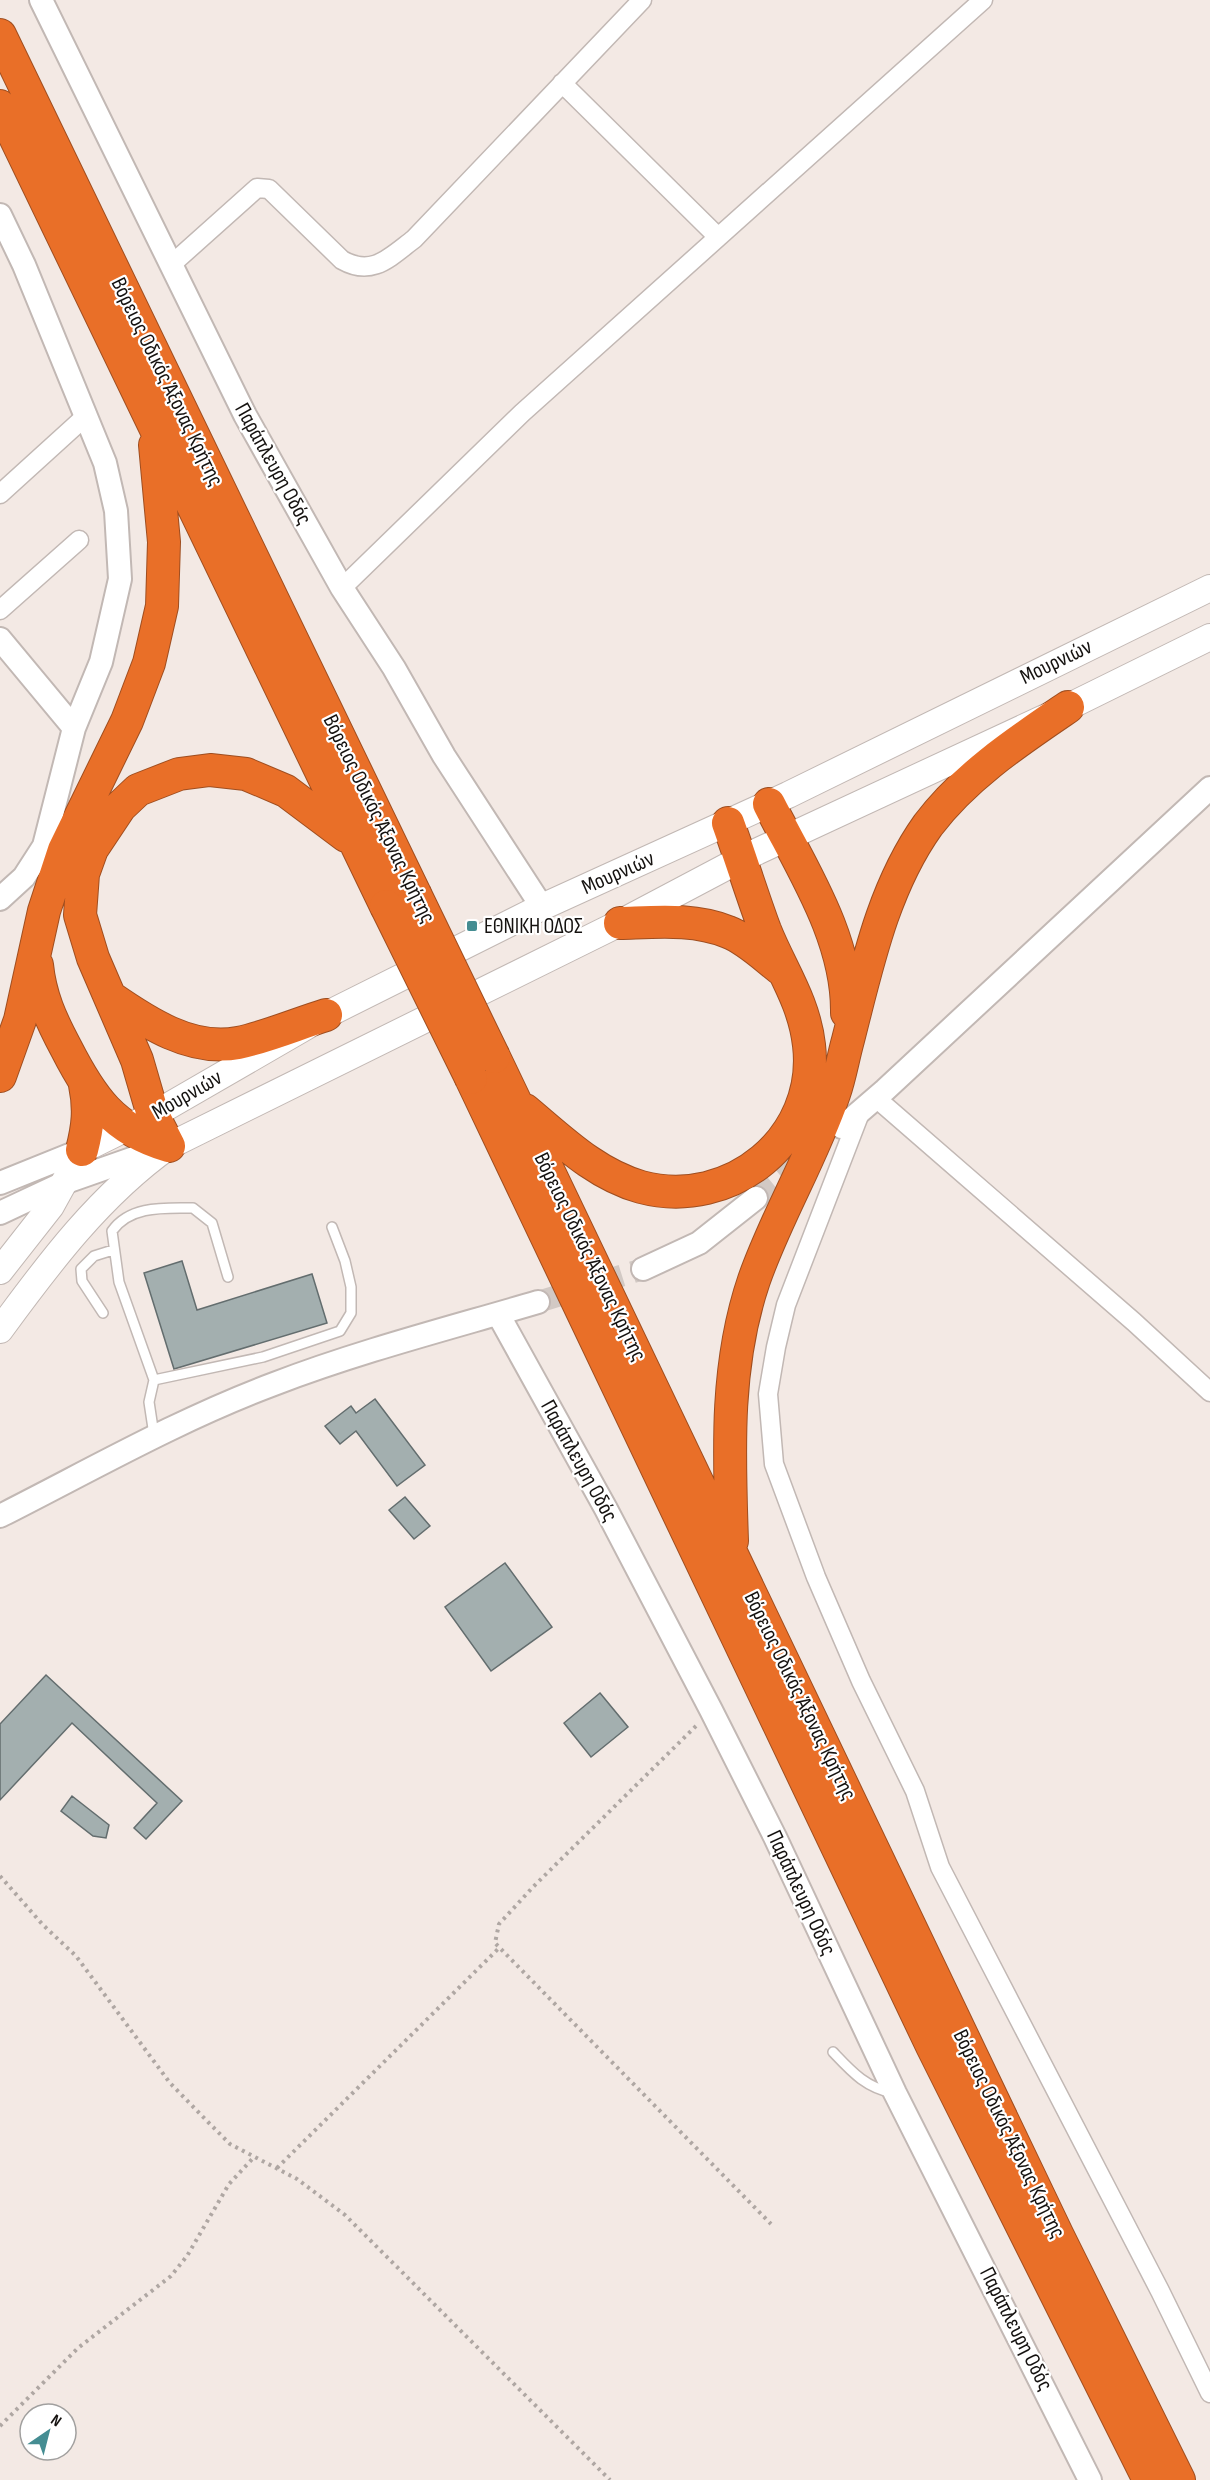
<svg xmlns="http://www.w3.org/2000/svg" width="1210" height="2480" viewBox="0 0 1210 2480" font-family="'Sofia Sans Condensed',sans-serif">
	<style>
		.building { fill: #a3afaf; stroke: #636d6e; stroke-width: 1.5 }
		.lines { fill: none; stroke-linecap: round; stroke-linejoin: round }
		.tertiary-tunnel { stroke: #d2c9c4; stroke-width: 22; stroke-dasharray: 22 11; stroke-linecap: butt }
		.service-casing { stroke: #c2b8b4; stroke-width: 12 }
		.minor-casing { stroke: #c2b8b4; stroke-width: 21 }
		.tertiary-casing { stroke: #c2b8b4; stroke-width: 26 }
		.secondary-casing { stroke: #c2b8b4; stroke-width: 28 }
		.motorway-casing { stroke: #9f4e20; stroke-width: 34 }
		.path { stroke: #afa7a3; stroke-width: 4; stroke-dasharray: 3 4.5; stroke-linecap: butt }
		.service { stroke: #fff; stroke-width: 9 }
		.minor { stroke: #fff; stroke-width: 18 }
		.tertiary { stroke: #fff; stroke-width: 22 }
		.secondary { stroke: #fff; stroke-width: 26 }
		.motorway { stroke: #e96f28; stroke-width: 32 }
		.motorway-bridge-casing { stroke: #9f4e20; stroke-width: 34; stroke-linecap: butt }
		.motorway-bridge { stroke: #e96f28; stroke-width: 32 }
		.poi-dot { fill: #458d92; stroke: #fff; stroke-width: 2 }
		.labels { text-anchor: middle; dominant-baseline: central; stroke-width: 4.5; stroke-linejoin: round; paint-order: stroke }
		.street-label { font-size: 22px; fill: #151210; stroke: #fff }
		.poi-label { font-size: 22px; fill: #151210; stroke: #fff; text-anchor: start }
	</style>
	<rect width="100%" height="100%" fill="#f3e9e4"/>
	<path class="building" d="M182,1261L197,1310L312,1274L327,1323L174,1369L144,1273Z
		M375,1399L425,1465L397,1486L356,1431L340,1444L325,1426L351,1406L356,1413Z
		M405,1497L430,1526L414,1539L389,1510Z
		M505,1563L552,1627L491,1671L445,1607Z
		M46,1675L182,1801L146,1839L134,1828L157,1803L72,1723L0,1800V1724Z
		M600,1693L628,1727L591,1757L564,1723Z
		M72,1796L109,1825L106,1838L93,1836L61,1811Z"/>
	<g class="lines">
		<path class="tertiary-tunnel" d="M756,1198L806,1157
			M538,1302L643,1269"/>
		<g class="service-casing">
			<path id="service" d="M103,1313L82,1281L81,1269L94,1256L113,1250
				M154,1380L263,1357L340,1331L351,1313V1287L345,1261L332,1227
				M154,1435L149,1402L154,1380L119,1282L112,1231C130,1205 165,1208 193,1208L212,1223L228,1277
				M833,2052C852,2072 865,2087 893,2093"/>
		</g>
		<g class="minor-casing">
			<path id="minor" d="M562,83L718,237
				M172,264L257,188L269,189L342,260C372,277 389,258 414,239L642,0
				M0,494L87,415
				M342,588L522,413L983,0
				M0,610L79,540
				M876,1098L1134,1322L1210,1392
				M860,1113L786,1305L776,1347L768,1394L774,1464L816,1577L861,1681L915,1791L940,1867L1160,2291L1210,2393"/>
		</g>
		<g class="tertiary-casing">
			<path id="tertiary" d="M41,0L245,415L342,588L394,668L444,756L542,907
				M0,215L24,265L105,463L116,511L120,579L101,662L74,728L44,846L24,877L0,899
				M0,639L74,728
				M842,1127L885,1090L1210,788
				M0,1183L82,1150
				M0,1213L66,1182L160,1149
				M643,1269L699,1243L756,1198
				M498,1314L606,1509L711,1710L775,1837L895,2093L1090,2480
				M0,1516C91,1470 178,1420 274,1384C360,1351 450,1328 538,1302"/>
		</g>
		<g class="secondary-casing">
			<path id="secondary" d="M0,1271L51,1206L82,1150L153,1115L326,1015L542,907L788,795L1210,588
				M0,1330C49,1263 100,1195 169,1146L620,923L741,859L1068,707L1210,637"/>
		</g>
		<g class="motorway-casing">
			<path id="motorway" d="M0,35L415,894
				M0,106L386,906
				M769,804C802,869 848,938 847,1013
				M620,923C656,922 694,918 728,932C747,939 765,957 782,970
				M37,965C40,996 51,1020 66,1048C91,1097 113,1130 169,1146
				M110,997C146,1022 191,1052 238,1043C267,1037 297,1024 326,1015
				M494,1057L1057,2234L1179,2480
				M0,1076L20,1020L44,911L64,850L127,721L149,663L162,606L164,542L155,445
				M471,1078L932,2046L1149,2480
				M525,1110C561,1140 595,1174 641,1187C731,1211 820,1138 809,1045C804,1001 781,970 765,930C752,895 741,859 728,823
				M169,1146L153,1115L137,1060L93,958L80,915L83,874L92,849L120,807L138,790L179,774L210,770L246,774L286,791L346,836
				M82,1150C88,1127 90,1109 85,1085
				M732,1541C729,1453 725,1365 754,1280C776,1217 812,1158 834,1094C840,1077 843,1058 848,1040C867,966 883,888 928,825C965,776 1018,741 1068,707"/>
		</g>
		<path class="path" d="M696,1726L533,1887L499,1924L495,1943L771,2224
			M0,1876L43,1925L76,1956L170,2083L208,2122L230,2144L297,2179L345,2215L610,2480
			M277,2168L499,1948
			M0,2426L78,2348L171,2276L187,2256L229,2184L254,2157"/>
		<use href="#service" class="service"/>
		<use href="#minor" class="minor"/>
		<use href="#tertiary" class="tertiary"/>
		<use href="#secondary" class="secondary"/>
		<use href="#motorway" class="motorway"/>
		<g class="motorway-bridge-casing">
			<path id="motorway-bridge" d="M415,894L494,1057
				M386,906L471,1078"/>
		</g>
		<use href="#motorway-bridge" class="motorway-bridge"/>
	</g>
	<rect class="poi-dot" x="466" y="920" width="12" height="12" rx="3"/>
	<g class="labels">
		<g class="street-label">
			<text transform="translate(167 382) rotate(64)">Βόρειος Οδικός Άξονας Κρήτης</text>
			<text transform="translate(273 464) rotate(61)">Παράπλευρη Οδός</text>
			<text transform="translate(1056 662) rotate(-26)">Μουρνιών</text>
			<text transform="translate(379 819) rotate(64)">Βόρειος Οδικός Άξονας Κρήτης</text>
			<text transform="translate(618 873) rotate(-24)">Μουρνιών</text>
			<text transform="translate(187 1095) rotate(-30)">Μουρνιών</text>
			<text transform="translate(590 1257) rotate(64)">Βόρειος Οδικός Άξονας Κρήτης</text>
			<text transform="translate(579 1461) rotate(61)">Παράπλευρη Οδός</text>
			<text transform="translate(800 1696) rotate(64)">Βόρειος Οδικός Άξονας Κρήτης</text>
			<text transform="translate(801 1893) rotate(65)">Παράπλευρη Οδός</text>
			<text transform="translate(1009 2134) rotate(64)">Βόρειος Οδικός Άξονας Κρήτης</text>
			<text transform="translate(1016 2329) rotate(63)">Παράπλευρη Οδός</text>
		</g>
		<g class="poi-label">
			<text x="484" y="926">ΕΘΝΙΚΗ ΟΔΟΣ</text>
		</g>
	</g>
	<g transform="translate(48 2432) rotate(35)"><circle r="28" fill="#ffffff" stroke="#a1a09f" stroke-width="1.5"/>
	<path d="M0-4.5L10 22L0 15L-10 22Z" fill="#458d92"/>
	<text y="-9" font-size="16" font-weight="bold" text-anchor="middle" fill="#151210">N</text>
	</g>
</svg>
